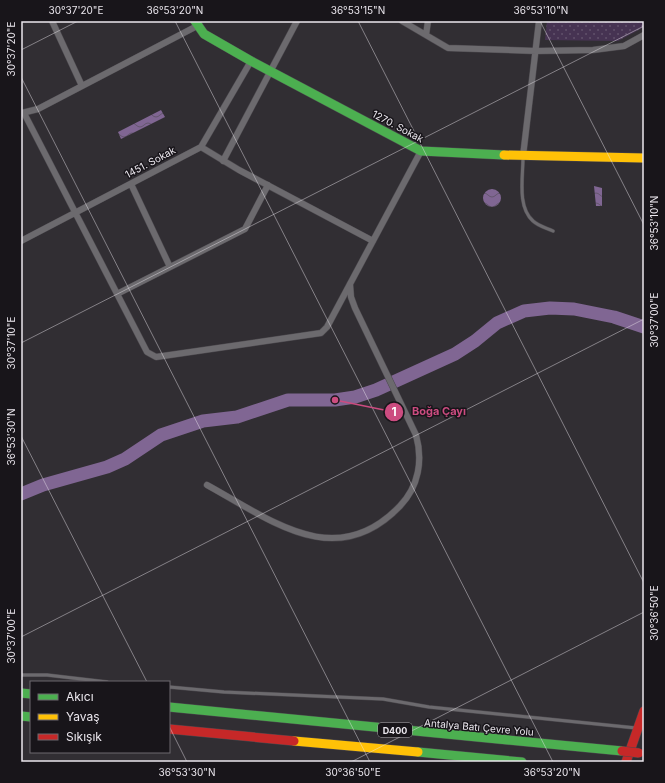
<svg xmlns="http://www.w3.org/2000/svg" width="665" height="783" viewBox="0 0 665 783" font-family="Inter,sans-serif">
	<style>
		.grass { fill: url(#grass-dots) }
		.water { fill: url(#water-waves) }
		.lines { fill: none; stroke-linecap: round; stroke-linejoin: round }
		.river { stroke: #806693; stroke-width: 13 }
		.lane-casing { stroke: #4c494e; stroke-width: 4 }
		.street-casing { stroke: #4c494e; stroke-width: 7 }
		.fast-casing { stroke: #4c494e; stroke-width: 10 }
		.slow-casing { stroke: #4c494e; stroke-width: 10 }
		.jam-casing { stroke: #4c494e; stroke-width: 10 }
		.lane { stroke: #6c6a6e; stroke-width: 3 }
		.street { stroke: #6c6a6e; stroke-width: 6 }
		.fast { stroke: #4caf50; stroke-width: 9 }
		.slow { stroke: #ffc107; stroke-width: 9 }
		.jam { stroke: #c62828; stroke-width: 9 }
		.jam-bridge-casing { stroke: #4c494e; stroke-width: 10; stroke-linecap: butt }
		.jam-bridge { stroke: #c62828; stroke-width: 9 }
		.ticks { fill: none; stroke: #ebe7ee; stroke-width: 1; stroke-opacity: 0.45 }
		.labels { text-anchor: middle; dominant-baseline: central; stroke-width: 3; stroke-linejoin: round; paint-order: stroke }
		.shield { fill: #18151a; stroke: #aca8ae; stroke-width: 1 }
		.shield-label { font-size: 9px; font-weight: bold; fill: #ebe7ee }
		.street-label { font-size: 10px; fill: #ebe7ee; stroke: #18151a }
		.leader { fill: none; stroke: #cc4c80; stroke-width: 1.5 }
		.callout-dot { fill: #cc4c80; stroke: #18151a; stroke-width: 1.5 }
		.mark-label { font-size: 12px; text-anchor: middle; font-weight: bold; fill: #fff }
		.callout-label { font-size: 11px; text-anchor: middle; font-weight: bold; fill: #cc4c80; stroke: #18151a; stroke-width: 3; stroke-linejoin: round; paint-order: stroke }
		.neatline { fill: none; stroke: #ebe7ee; stroke-width: 1.5 }
		.ticks-label { font-size: 10px; text-anchor: middle; fill: #ebe7ee }
	</style>
	<defs>
		<pattern id="grass-dots" width="8" height="8" patternUnits="userSpaceOnUse"><rect width="8" height="8" fill="#463352"/><path d="M2 2h.1M6 6h.1" fill="none" stroke="#61516b" stroke-width="1.8" stroke-linecap="round"/></pattern>
		<pattern id="water-waves" width="16" height="10" patternUnits="userSpaceOnUse"><rect width="16" height="10" fill="#806693"/><path d="M0 5q4-4 8 0t8 0" fill="none" stroke="#63566d"/></pattern>
	</defs>
	<rect width="100%" height="100%" fill="#312e33"/>
	<path class="grass" d="M547,21H644V27L618,41L545,40Z"/>
	<path class="water" d="M161,110L165,117L121,139L118,132Z
		M594,186L602,188V206H596Z
		M483 198a9 9 0 1 1 18 0a9 9 0 1 1-18 0Z"/>
	<g class="lines">
		<path class="river" d="M21,494L43,485L107,467L125,459L161,435L203,421L237,417L288,400H335L355,397L376,390L455,354L475,341L497,323L524,311L550,308L574,309L614,317L644,327"/>
		<g class="lane-casing">
			<path id="lane" d="M523,158C523,177 517,207 533,221C538,226 547,228 553,231
				M21,675H47L107,682
				M169,687L224,692L383,699L429,707L636,728"/>
		</g>
		<g class="street-casing">
			<path id="street" d="M52,21L82,86
				M402,21L448,48L536,51L593,50L624,46L644,35
				M426,35L428,21
				M22,113L38,109L197,26
				M24,113L147,352L156,357L321,333L327,327L421,151
				M201,147L239,170L373,241
				M523,156L539,21
				M223,161L297,21
				M131,184L170,267
				M21,241L201,147L251,61
				M117,294L245,229L268,185
				M207,485C271,520 336,573 400,506C419,486 423,460 416,435L355,308L351,297L350,284"/>
		</g>
		<g class="fast-casing">
			<path id="fast" d="M195,21L204,34L251,61L421,151L504,155
				M21,693L31,694
				M169,707L622,751
				M21,716L31,717
				M418,752L522,762"/>
		</g>
		<g class="slow-casing">
			<path id="slow" d="M504,155L644,158
				M294,741L418,752"/>
		</g>
		<g class="jam-casing">
			<path id="jam" d="M169,729L294,741
				M626,762L644,711"/>
		</g>
		<use href="#lane" class="lane"/>
		<use href="#street" class="street"/>
		<use href="#fast" class="fast"/>
		<use href="#slow" class="slow"/>
		<use href="#jam" class="jam"/>
		<g class="jam-bridge-casing">
			<path id="jam-bridge" d="M622,751L639,753"/>
		</g>
		<use href="#jam-bridge" class="jam-bridge"/>
	</g>
	<path class="ticks" d="M175,21L553,762M358,21L644,583M540,21L644,225M21,50L78,21M21,77L370,762M21,343L644,26M21,436L147,682M21,637L644,319M169,726L187,762M351,762L644,612"/>
	<g class="labels">
		<rect class="shield" x="378" y="723" width="34" height="14" rx="3"/>
		<g class="shield-label">
			<text x="395" y="730">D400</text>
		</g>
		<g class="street-label">
			<text transform="translate(398 126) rotate(28)">1270. Sokak</text>
			<text transform="translate(150 162) rotate(-28)">1451. Sokak</text>
			<text transform="translate(479 727) rotate(5)">Antalya Batı Çevre Yolu</text>
		</g>
	</g>
	<path class="leader" d="M335 400L394 412"/>
	<g class="callout-dot">
		<circle cx="335" cy="400" r="4"/>
		<circle cx="394" cy="412" r="10"/>
	</g>
	<g class="mark-label">
		<text x="394" y="416">1</text>
	</g>
	<g class="callout-label">
		<text x="439" y="415">Boğa Çayı</text>
	</g>
	<rect width="665" height="783" fill="none" stroke="#18151a" stroke-width="44"/>
	<rect x="30" y="681" width="140" height="72" fill="#18151a" stroke="#6c696f"/>
	<rect x="38" y="694" width="20" height="6" fill="#4caf50" stroke="#6c696f"/>
	<text x="66" y="701" font-size="12" fill="#ebe7ee">Akıcı</text>
	<rect x="38" y="714" width="20" height="6" fill="#ffc107" stroke="#6c696f"/>
	<text x="66" y="721" font-size="12" fill="#ebe7ee">Yavaş</text>
	<rect x="38" y="734" width="20" height="6" fill="#c62828" stroke="#6c696f"/>
	<text x="66" y="741" font-size="12" fill="#ebe7ee">Sıkışık</text>
	<rect x="22" y="22" width="621" height="739" class="neatline"/>
	<g class="ticks-label">
		<text x="76" y="14">30°37'20"E</text>
		<text x="175" y="14">36°53'20"N</text>
		<text x="358" y="14">36°53'15"N</text>
		<text x="541" y="14">36°53'10"N</text>
		<text transform="translate(11 49) rotate(-90)" y="4">30°37'20"E</text>
		<text transform="translate(654 223) rotate(-90)" y="4">36°53'10"N</text>
		<text transform="translate(654 320) rotate(-90)" y="4">30°37'00"E</text>
		<text transform="translate(11 343) rotate(-90)" y="4">30°37'10"E</text>
		<text transform="translate(11 437) rotate(-90)" y="4">36°53'30"N</text>
		<text transform="translate(654 613) rotate(-90)" y="4">30°36'50"E</text>
		<text transform="translate(11 636) rotate(-90)" y="4">30°37'00"E</text>
		<text x="187" y="776">36°53'30"N</text>
		<text x="353" y="776">30°36'50"E</text>
		<text x="552" y="776">36°53'20"N</text>
	</g>
</svg>
